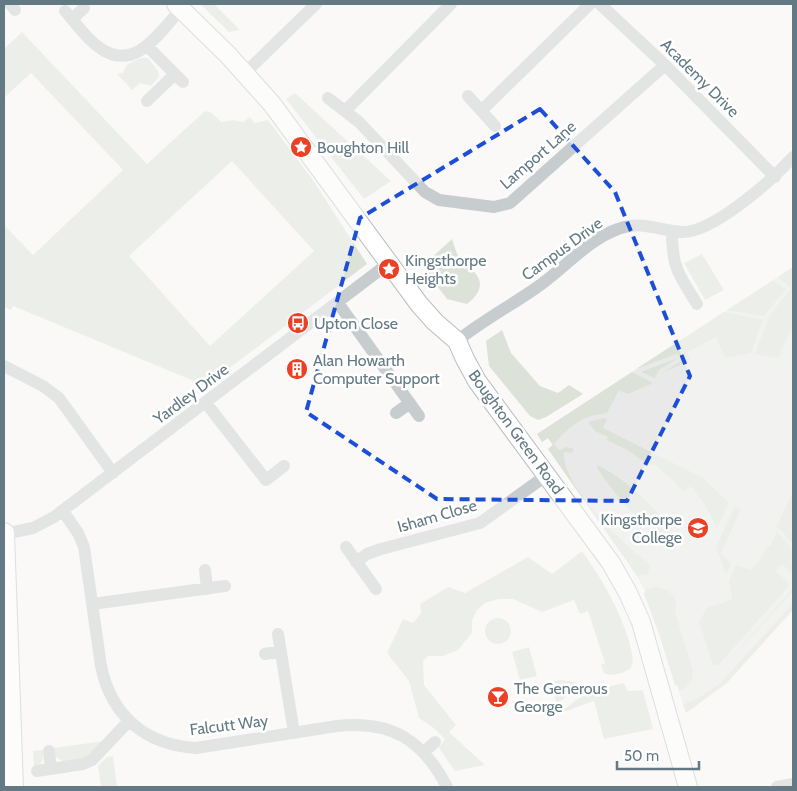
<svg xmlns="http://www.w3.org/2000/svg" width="797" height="791" viewBox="0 0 797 791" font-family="Cabin,sans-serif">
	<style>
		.built { fill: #e8e9e8 }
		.green { fill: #dce2d8; fill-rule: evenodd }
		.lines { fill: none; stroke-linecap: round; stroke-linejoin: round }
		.secondary-casing { stroke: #b7bec2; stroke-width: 20 }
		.primary-casing { stroke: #b8bec1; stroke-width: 22 }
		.street { stroke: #c7cccf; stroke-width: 12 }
		.secondary { stroke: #fff; stroke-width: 18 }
		.primary { stroke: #fff; stroke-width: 20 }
		.marked { fill: none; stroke: #1d4ed8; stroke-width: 4; stroke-dasharray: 10 6; stroke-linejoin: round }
		.labels { text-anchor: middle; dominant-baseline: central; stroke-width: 5; stroke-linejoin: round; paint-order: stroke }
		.street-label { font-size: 16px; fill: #637984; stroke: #fff }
		.poi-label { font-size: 16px; fill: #637984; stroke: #fff; text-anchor: start }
	</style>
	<rect width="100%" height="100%" fill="#faf9f7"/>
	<path class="built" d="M793,267V603L720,683L700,697L683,704L651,603L637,576L548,449L553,445L548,438L542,442L537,434Z"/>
	<path class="green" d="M200,4H214L240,30L229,32Z
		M22,32L147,164L205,111L212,113L221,122L233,120L243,122L250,117L254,123L268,120L313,180L367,264L206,386L13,306L11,310L4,307V225L33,255L123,170L31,73L4,98V49ZM232,161L314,251L210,346L129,256Z
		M140,58H148L158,71L159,77L151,86L140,83L132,90L117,74L123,73C125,64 131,62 140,58Z
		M295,93L391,181L364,199L286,99Z
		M452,239C455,248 457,257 464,264C467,268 473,270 476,274C485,286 477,296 467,304L447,299L427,273L428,261Z
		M702,254L724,290L705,300L684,263Z
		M793,267V326L778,358L755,354L769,316L791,288L778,277Z
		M772,281L786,289L764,316L727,310Z
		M724,312L763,320L751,353L725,358L716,337L687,352L690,359L687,362L662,373L681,361L680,355L676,354L636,369Z
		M502,330L511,353L540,386L558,393L569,385L583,394L546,417L538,420L530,416L489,366L486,341Z
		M678,358L659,370L655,378L641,372Z
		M632,372L653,383L628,394L619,390L607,413C581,416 571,425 554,444L559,450L567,447L574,449L572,453L564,452C561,486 624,545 650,564L648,574L637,576L548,449L553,445L548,438L542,442L537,434Z
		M604,418L607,419L603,428L703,478L729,503L717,528L705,505L691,486L683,492L674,481L653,463L650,466L629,451L607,440L608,437L595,431L588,422Z
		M598,465C633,484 658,509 679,542L671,537L668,543C639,524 617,497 597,468Z
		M791,496L793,497V545L782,531L776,527Z
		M735,506L741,509L721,553L731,564L726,574L716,547Z
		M777,532L793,550V574L782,564L776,571L790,585L718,665H713L699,621L708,607L732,600L729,581L736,565L751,570L760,560L767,546L770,547Z
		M582,551C602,579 619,608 629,641C631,651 635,659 631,668C624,673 613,677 604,673L601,665L605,663L588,611L580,614L574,600L542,612L513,599H499L485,603L477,610L472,620V633L458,650L443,656H428L423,661L424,685L456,725L449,732L485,765L455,771L439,748L445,739L435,729L419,718L409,681L387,653L403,619L413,623L421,613L420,604L448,587L465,593L528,557L552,574Z
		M654,587C668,587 680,597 675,612L692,667C695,678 690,687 679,691L678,686L675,685L659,634L644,594L646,589Z
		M793,588V591L717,674L718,673Z
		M793,603V610L727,683L686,713L683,704L700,697L720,683Z
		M485 631a13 13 0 1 1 26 0a13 13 0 1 1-26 0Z
		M529,647L537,676L520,680L512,652Z
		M561,680L575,682L579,688L569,694L557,705L551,681Z
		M624,683L628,691L643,690L653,729L604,739L594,701L561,713C579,694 599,688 624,683Z
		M105,741L88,757L64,762L56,757L53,748Z
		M43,750C44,759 43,764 34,767L33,751Z
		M113,756L117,787H101L98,766L107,757Z"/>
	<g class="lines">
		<g class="secondary-casing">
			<path id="secondary" d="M176,4L228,55L272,104L419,304L435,322L457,341L465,359L477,381L611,563L628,593L641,622L688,787"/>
		</g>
		<g class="primary-casing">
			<path id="primary" d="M4,533L13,787"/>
		</g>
		<path class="street" d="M10,4L15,10
			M600,4L665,65L775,177
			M65,11C76,23 86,39 100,48C135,73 160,32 181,9
			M72,19L84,8
			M147,46L183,82
			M245,73L316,4
			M468,96L495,126
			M328,98L359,122L425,192L439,200L494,207L510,203L665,65
			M147,101L175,74
			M482,110L590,4
			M345,111L451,4
			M672,231C672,267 678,274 697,304
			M338,303L419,416
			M457,341C482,321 510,306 536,288C563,270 587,240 618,229C641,220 660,231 682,232C713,233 772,180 793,157
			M4,366L43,386L59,398L113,473
			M206,403L266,480L284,466
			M396,413L410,403
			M63,511L78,533L84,547L101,666C111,715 145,745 196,748L337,726C391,720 423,740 447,787
			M4,534L33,528L54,517L389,263
			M346,547L376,589
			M356,562L367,554L381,549L480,523L547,475
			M205,570L207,589
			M92,604L225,586
			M278,634L294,733
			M265,654L281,651
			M49,751L51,769
			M424,752L435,742
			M37,771L83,764L92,760L129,721
			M777,787L793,784"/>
		<use href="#secondary" class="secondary"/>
		<use href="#primary" class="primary"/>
	</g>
	<path d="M0 0H797V791H0ZM540,109L615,192L690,376L627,501L437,499L306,412L360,218Z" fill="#faf9f7" fill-opacity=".55" fill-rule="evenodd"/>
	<path class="marked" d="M540,109L615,192L690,376L627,501L437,499L306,412L360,218Z"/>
	<defs>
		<g id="sight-disc" transform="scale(1.125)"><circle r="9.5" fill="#ec4025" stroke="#fff"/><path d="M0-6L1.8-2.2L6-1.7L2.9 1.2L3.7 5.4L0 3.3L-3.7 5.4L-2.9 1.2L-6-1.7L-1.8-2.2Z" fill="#fff"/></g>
		<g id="bus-disc" transform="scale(1.125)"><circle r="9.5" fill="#ec4025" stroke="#fff"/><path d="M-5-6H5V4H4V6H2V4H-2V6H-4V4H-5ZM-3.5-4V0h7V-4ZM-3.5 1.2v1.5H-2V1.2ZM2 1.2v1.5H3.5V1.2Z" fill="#fff"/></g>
		<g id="building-disc" transform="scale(1.125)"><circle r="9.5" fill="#ec4025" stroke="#fff"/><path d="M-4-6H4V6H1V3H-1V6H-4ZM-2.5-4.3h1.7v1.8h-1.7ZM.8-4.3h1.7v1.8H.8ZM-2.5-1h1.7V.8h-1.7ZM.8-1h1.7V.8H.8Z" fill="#fff"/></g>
		<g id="school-disc" transform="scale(1.125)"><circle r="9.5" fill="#ec4025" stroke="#fff"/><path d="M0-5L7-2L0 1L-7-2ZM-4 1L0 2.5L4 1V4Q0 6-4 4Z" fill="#fff"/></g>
		<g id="bar-disc" transform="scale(1.125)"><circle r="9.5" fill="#ec4025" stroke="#fff"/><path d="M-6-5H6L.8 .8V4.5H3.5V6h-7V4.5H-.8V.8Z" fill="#fff"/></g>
	</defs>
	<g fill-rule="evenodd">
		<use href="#sight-disc" x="301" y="147"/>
		<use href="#sight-disc" x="389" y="269"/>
		<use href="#bus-disc" x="298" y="323"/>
		<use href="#building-disc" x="297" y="369"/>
		<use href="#school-disc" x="698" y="528"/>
		<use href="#bar-disc" x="498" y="697"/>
	</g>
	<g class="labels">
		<g class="street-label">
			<text transform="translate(700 78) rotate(45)">Academy Drive</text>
			<text transform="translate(538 155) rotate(-41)">Lamport Lane</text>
			<text transform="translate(562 249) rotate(-36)">Campus Drive</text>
			<text transform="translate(191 394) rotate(-37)">Yardley Drive</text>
			<text transform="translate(516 432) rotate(54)">Boughton Green Road</text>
			<text transform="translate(437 516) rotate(-16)">Isham Close</text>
			<text transform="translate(229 725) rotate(-7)">Falcutt Way</text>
		</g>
		<g class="poi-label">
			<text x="317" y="147">Boughton Hill</text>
			<text x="405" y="260">Kingsthorpe<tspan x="405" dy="18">Heights</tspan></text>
			<text x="314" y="323">Upton Close</text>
			<text x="313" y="360">Alan Howarth<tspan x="313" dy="18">Computer Support</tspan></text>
			<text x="682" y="519" text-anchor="end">Kingsthorpe<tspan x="682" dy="18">College</tspan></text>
			<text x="514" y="688">The Generous<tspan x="514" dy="18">George</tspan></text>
		</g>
	</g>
	<rect width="797" height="791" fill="none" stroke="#637984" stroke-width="10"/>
	<path d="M617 761v8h82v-8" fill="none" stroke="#637984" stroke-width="2.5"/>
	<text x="624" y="761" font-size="15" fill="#637984" stroke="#ffffff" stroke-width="4" paint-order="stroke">50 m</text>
</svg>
